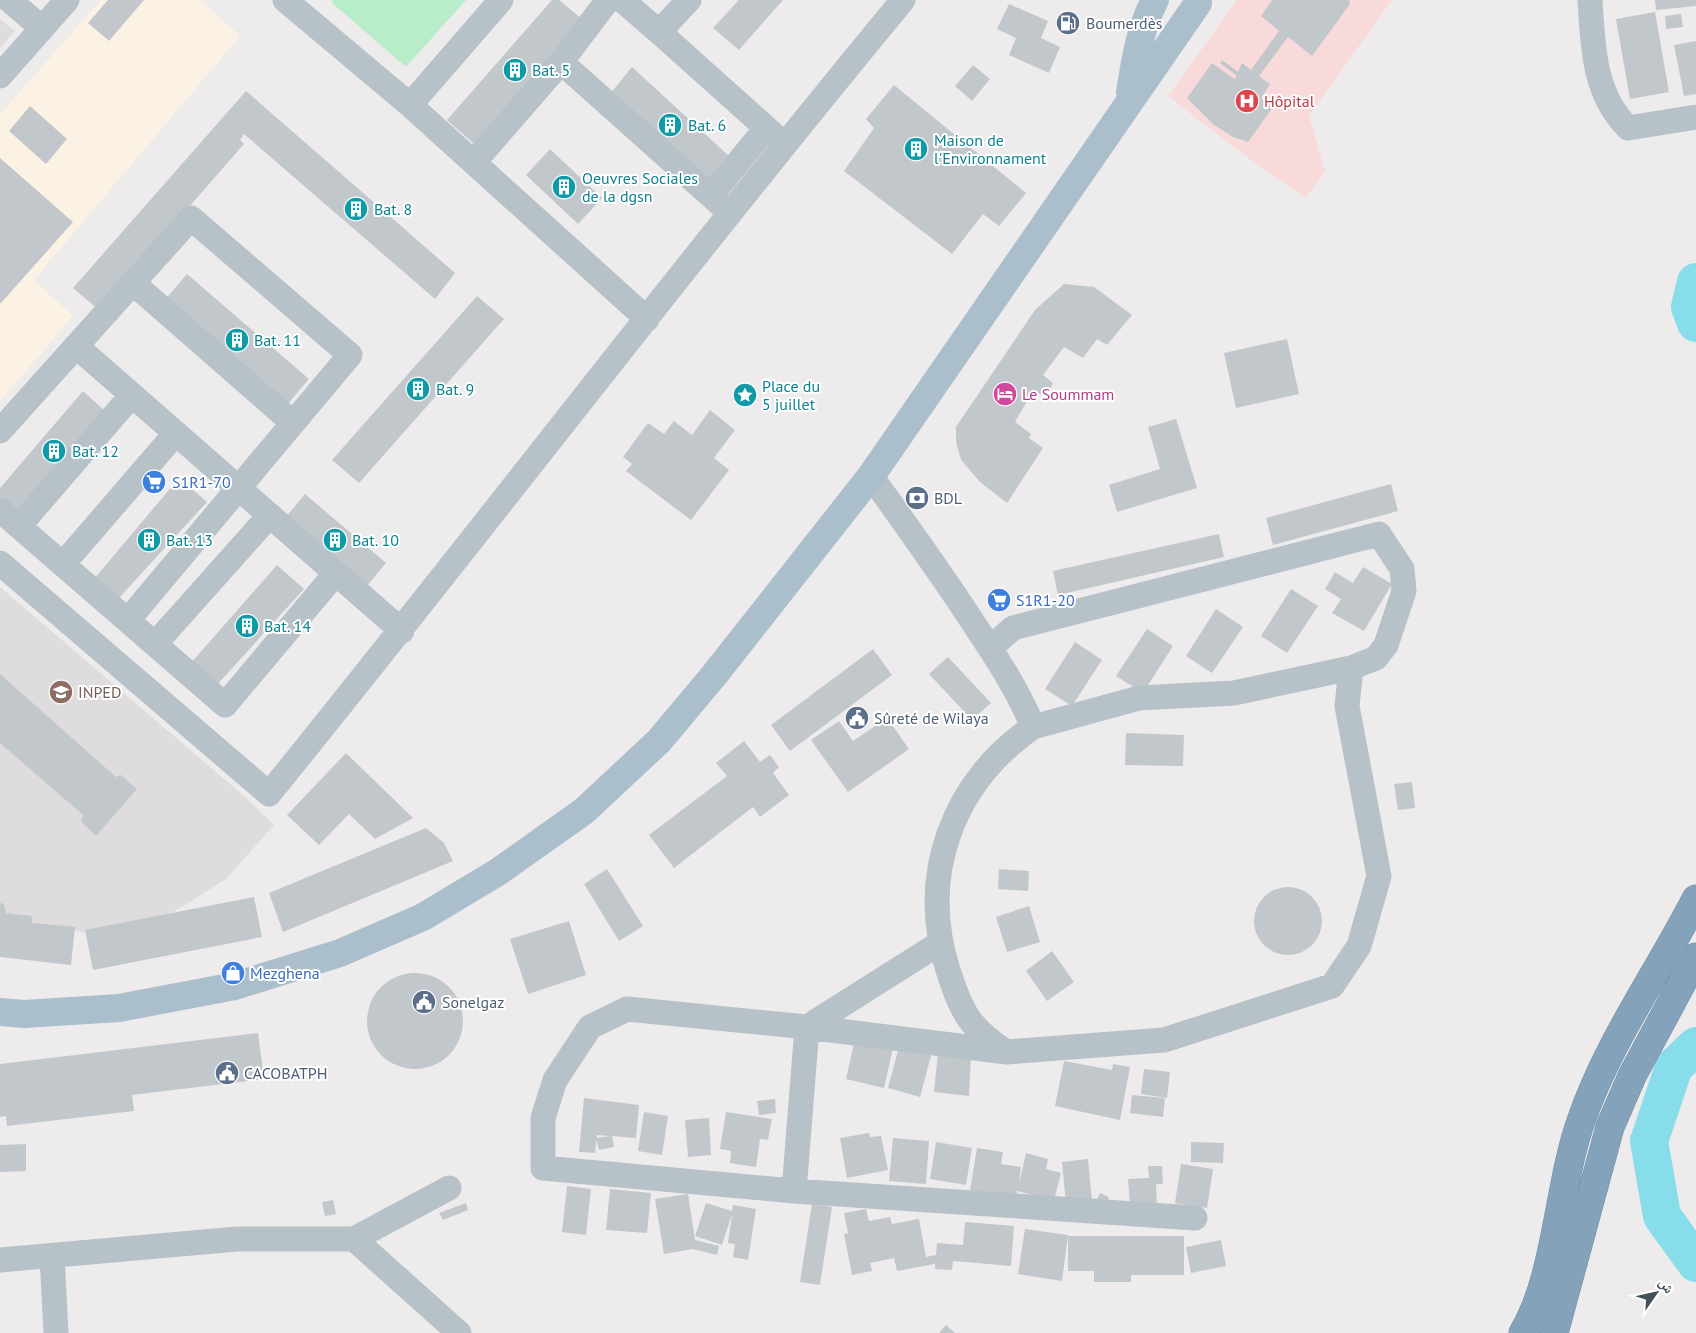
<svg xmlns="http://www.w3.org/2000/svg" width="1696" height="1333" viewBox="0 0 1696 1333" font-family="'PT Sans','Noto Naskh Arabic',sans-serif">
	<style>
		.commercial { fill: #fbf2e3 }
		.education { fill: #dfdcdd }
		.medical { fill: #f9dada }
		.green { fill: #b9edc9 }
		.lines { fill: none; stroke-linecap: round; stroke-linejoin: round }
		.river { stroke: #87dde9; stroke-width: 38 }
		.building { fill: #c2c7cc }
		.highway-casing { stroke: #6f8ea6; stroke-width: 29 }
		.minor { stroke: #b7c2c8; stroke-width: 25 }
		.major { stroke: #abbecb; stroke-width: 28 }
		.highway { stroke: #84a3ba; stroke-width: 28 }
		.labels { text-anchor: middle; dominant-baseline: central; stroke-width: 4; stroke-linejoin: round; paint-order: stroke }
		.service-label { font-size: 16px; fill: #4e5e75; stroke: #fff; text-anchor: start }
		.culture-label { font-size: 16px; fill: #0d838f; stroke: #fff; text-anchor: start }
		.health-label { font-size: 16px; fill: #be3a42; stroke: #fff; text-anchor: start }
		.hotel-label { font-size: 16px; fill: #b23c85; stroke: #fff; text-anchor: start }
		.shop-label { font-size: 16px; fill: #366cbe; stroke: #fff; text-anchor: start }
		.education-label { font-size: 16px; fill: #785e54; stroke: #fff; text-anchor: start }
	</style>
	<rect width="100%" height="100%" fill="#eeebec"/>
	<path class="commercial" d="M101,0H201L240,36L34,280L73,316L0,401V114Z"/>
	<path class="education" d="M0,19L15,31L0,48Z
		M0,587L245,797L274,825L226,879L169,915L96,934L0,918Z"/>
	<path class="medical" d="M1237,0H1392L1309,116L1325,171L1306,198L1251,160L1168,96Z"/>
	<path class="green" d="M333,0H466L406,67L331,2Z"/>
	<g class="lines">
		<path class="river" d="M1696,282L1690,307L1696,323
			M1696,1046L1674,1067L1649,1141L1662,1216L1696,1263"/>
	</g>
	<path class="building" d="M108,0H144L109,41L88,23Z
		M552,0H559L583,20L474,144L447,120Z
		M739,0H783L739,50L713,28Z
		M1272,0H1349L1350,4L1312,56L1288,37L1259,76L1270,84L1261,98L1273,107L1248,142L1233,137L1214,125L1187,98L1212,63L1234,79L1237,76L1220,63L1222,60L1238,72L1242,63L1251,70L1279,31L1261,16Z
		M1655,0H1696V6L1656,10Z
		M1009,4L1048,21L1041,38L1060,47L1049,73L1009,55L1016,38L997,29Z
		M1655,12L1669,92L1630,99L1616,19Z
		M1681,14L1683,27L1666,29L1665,16Z
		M1696,41V94L1684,96L1674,45Z
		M973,65L990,79L972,101L955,86Z
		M632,67L730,157L708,182L610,94Z
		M894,85L1026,193L999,226L983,214L952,254L844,171L874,128L866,119Z
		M246,91L455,273L435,299L244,134L240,140L244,144L99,310L73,288Z
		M30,106L67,139L46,164L9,131Z
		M550,149L602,198L578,224L526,175Z
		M0,158L73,222L1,303H0Z
		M187,274L309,379L286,406L164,301Z
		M1064,284L1094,287L1132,315L1107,345L1097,339L1083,358L1064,347L1043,375L1053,383L1047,397L1033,391L1015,422L1031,434L1029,438L1043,448L1007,503L980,482L961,460L956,442V427L1035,310Z
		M477,296L504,319L359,483L332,460Z
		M1287,339L1299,394L1236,408L1224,353Z
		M83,391L108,414L21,515L0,497V488Z
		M710,410L735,430L714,458L729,470L691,520L626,471L632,464L623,457L648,423L664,434L674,421L692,435Z
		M1176,419L1197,488L1117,512L1109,485L1160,469L1148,427Z
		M179,478L207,502L118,599L94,579Z
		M1391,484L1398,511L1273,545L1266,518Z
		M305,494L386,563L366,587L286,517Z
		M1219,534L1224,557L1058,595L1053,571Z
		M277,565L304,589L216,686L190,664Z
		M1363,567L1392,584L1364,631L1332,613L1341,599L1325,589L1335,572L1353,583Z
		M1291,589L1318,606L1287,653L1261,636Z
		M1216,609L1243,627L1212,673L1186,656Z
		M1147,629L1173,646L1143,693L1116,676Z
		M1075,642L1102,660L1072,706L1045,689Z
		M873,649L892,675L790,751L771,725Z
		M948,657L991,703L972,720L929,674Z
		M0,674L116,777L121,775L137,789L96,836L81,822L83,815L0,743Z
		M887,718L909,749L848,792L811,740L839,721L853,741Z
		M1126,733L1184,735L1183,766L1125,765Z
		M744,741L760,762L770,755L779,767L773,773L789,795L760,817L753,807L674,868L649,835L727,776L716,763Z
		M346,753L413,818L375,839L349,814L319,845L287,815Z
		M1412,782L1415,808L1398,810L1394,784Z
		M426,828L444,843L453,861L283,932L269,893Z
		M607,869L643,926L619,941L584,884Z
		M999,869L1029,871L1028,891L998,889Z
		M1254 921a34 34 0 1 1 68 0a34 34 0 1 1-68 0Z
		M254,897L262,937L93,970L85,930Z
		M0,903L4,904L6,913L32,916V923L75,927L71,965L0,957Z
		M1029,906L1040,942L1007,952L996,917Z
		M569,921L586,975L528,994L510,939Z
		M1052,951L1074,982L1047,1001L1026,971Z
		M367 1021a48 48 0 1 1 96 0a48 48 0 1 1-96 0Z
		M258,1033L264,1079L132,1095L134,1111L7,1126L6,1116L0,1117V1064Z
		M855,1039L893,1048L884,1088L846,1079Z
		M900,1043L932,1052L920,1097L888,1088Z
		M938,1052L971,1056L969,1096L934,1092Z
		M1064,1061L1112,1070L1113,1064L1130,1067L1120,1120L1055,1106Z
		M1144,1069L1170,1072L1167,1098L1141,1094Z
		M1132,1095L1165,1098L1163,1117L1130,1113Z
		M584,1098L639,1105L636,1138L612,1136L614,1147L599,1150L596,1138L610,1136L597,1135L595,1153L579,1152Z
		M775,1099L776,1113L759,1115L757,1101Z
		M644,1112L668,1116L662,1155L638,1151Z
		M726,1112L772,1119L768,1140L760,1139L756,1167L730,1163L731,1151L720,1149Z
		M709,1118L711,1155L688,1157L685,1120Z
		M869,1133L870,1137L881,1136L888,1170L847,1178L840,1138Z
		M893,1138L929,1141L926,1184L889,1181Z
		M936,1142L972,1148L966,1185L930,1179Z
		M1191,1142L1224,1143L1223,1163L1191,1162Z
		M26,1144V1171L0,1172V1145Z
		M977,1148L1003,1152L1001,1164L1021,1167L1019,1185L1026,1153L1048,1159L1046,1169L1061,1173L1054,1200L1017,1191L1016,1198L970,1190Z
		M1088,1159L1092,1200L1066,1203L1062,1162Z
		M1181,1164L1213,1169L1207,1208L1175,1203Z
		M1148,1166H1162L1163,1184H1156L1157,1206L1130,1207L1128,1179L1149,1178Z
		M567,1186L591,1189L586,1235L562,1232Z
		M610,1189L651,1193L647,1233L606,1230Z
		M1100,1193L1109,1197L1103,1210L1094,1206Z
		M688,1194L695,1240L719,1246L717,1255L693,1249L664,1254L655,1199Z
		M333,1200L336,1214L325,1216L322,1202Z
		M466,1203L468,1210L443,1220L439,1213Z
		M706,1203L732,1211L733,1205L756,1209L748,1260L733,1257L735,1244L728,1243L732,1214L722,1245L695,1236Z
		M812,1204L832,1207L820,1285L800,1282Z
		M866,1209L869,1221L890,1217L892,1224L919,1219L926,1257L936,1255L937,1243L963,1245L965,1222L1014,1226L1011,1266L953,1261L952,1270L935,1269V1264L897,1271L894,1258L870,1263L872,1271L852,1275L844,1234L848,1233L844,1213Z
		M1025,1229L1068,1235L1062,1281L1018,1274Z
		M1068,1236H1184V1275H1131V1282H1094V1271H1068Z
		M1221,1240L1226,1266L1191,1273L1186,1247Z
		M946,1325L955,1333H939Z"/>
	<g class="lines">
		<g class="highway-casing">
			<path id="highway" d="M1523,1333C1557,1276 1558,1186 1581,1121C1608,1042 1658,973 1696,899
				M1554,1333L1610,1127L1632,1076L1696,957"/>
		</g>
		<path class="minor" d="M9,0L42,28
			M285,0L410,105L647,319
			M622,0L659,32
			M689,0L659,32L784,144
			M1590,0C1593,46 1593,93 1628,128L1696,117
			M561,62L608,0
			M0,76L67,0
			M410,105L501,0
			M474,162L561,62L729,212
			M711,196L766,128
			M133,283L293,423
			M76,346L402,631
			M0,431L191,218L350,355L128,620
			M871,476C906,525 941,573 974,624C996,657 1018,690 1033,727C952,783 918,875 948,970C961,1010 968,1027 1005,1051
			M0,510L225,705L336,573
			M19,526L132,395
			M0,563L269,794C482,531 687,261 903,0
			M63,564L176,433
			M155,644L270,515
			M990,648L1013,628L1379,534L1402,569L1404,591L1386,645L1376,658L1351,668L1347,706L1379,876L1359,946L1332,986L1164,1040L1007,1052L807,1027L627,1009L590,1027L555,1080L543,1118V1168L794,1191L1195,1218
			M1033,727L1139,698L1234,693L1351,668
			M794,1191L807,1027L940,943
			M354,1239L449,1188
			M52,1256L56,1333
			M0,1260L237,1239H354L459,1333"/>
		<path class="major" d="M1130,92C1135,61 1140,28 1155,0
			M0,1012L24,1014L119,1008L235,986L340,953L423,917L498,872L584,811L659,741L715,674L871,476L1198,3"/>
		<use href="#highway" class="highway"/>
	</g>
	<defs>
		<g id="fuel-disc" transform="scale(1.25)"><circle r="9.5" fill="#5c6f8a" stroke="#fff"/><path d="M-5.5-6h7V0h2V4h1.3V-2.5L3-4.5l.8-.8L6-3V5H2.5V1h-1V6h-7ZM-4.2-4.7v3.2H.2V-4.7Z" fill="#fff"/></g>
		<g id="building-disc" transform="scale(1.25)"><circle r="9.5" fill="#0f9aa8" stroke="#fff"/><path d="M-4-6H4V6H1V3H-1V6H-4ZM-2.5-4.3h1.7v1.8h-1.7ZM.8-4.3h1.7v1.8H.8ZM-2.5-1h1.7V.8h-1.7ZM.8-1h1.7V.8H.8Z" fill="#fff"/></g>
		<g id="hospital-disc" transform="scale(1.25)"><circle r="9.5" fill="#e0444e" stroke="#fff"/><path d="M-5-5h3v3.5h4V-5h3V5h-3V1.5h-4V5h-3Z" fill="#fff"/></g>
		<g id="hotel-disc" transform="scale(1.25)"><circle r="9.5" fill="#d1479c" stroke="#fff"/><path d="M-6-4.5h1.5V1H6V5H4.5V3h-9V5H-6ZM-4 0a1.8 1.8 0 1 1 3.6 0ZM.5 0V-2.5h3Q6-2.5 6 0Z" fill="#fff"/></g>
		<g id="sight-disc" transform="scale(1.25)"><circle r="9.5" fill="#0f9aa8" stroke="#fff"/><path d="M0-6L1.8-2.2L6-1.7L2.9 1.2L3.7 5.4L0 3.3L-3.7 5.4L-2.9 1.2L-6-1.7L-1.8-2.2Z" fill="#fff"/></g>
		<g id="supermarket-disc" transform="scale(1.25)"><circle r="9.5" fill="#3f7fe0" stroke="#fff"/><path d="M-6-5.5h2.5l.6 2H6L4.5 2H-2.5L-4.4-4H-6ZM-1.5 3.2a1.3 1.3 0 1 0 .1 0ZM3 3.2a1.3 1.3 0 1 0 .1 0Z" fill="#fff"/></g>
		<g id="bank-disc" transform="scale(1.25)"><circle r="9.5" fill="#5c6f8a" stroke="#fff"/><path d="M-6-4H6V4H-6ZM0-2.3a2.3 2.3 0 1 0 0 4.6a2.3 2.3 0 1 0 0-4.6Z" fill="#fff"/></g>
		<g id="university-disc" transform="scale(1.25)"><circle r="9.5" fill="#8d6e63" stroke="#fff"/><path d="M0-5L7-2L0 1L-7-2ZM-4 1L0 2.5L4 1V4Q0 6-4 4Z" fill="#fff"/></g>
		<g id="civic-disc" transform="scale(1.25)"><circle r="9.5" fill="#5c6f8a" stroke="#fff"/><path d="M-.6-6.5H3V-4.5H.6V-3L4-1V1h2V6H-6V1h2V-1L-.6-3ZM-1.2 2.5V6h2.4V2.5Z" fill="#fff"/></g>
		<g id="shop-disc" transform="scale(1.25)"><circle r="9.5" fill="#3f7fe0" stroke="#fff"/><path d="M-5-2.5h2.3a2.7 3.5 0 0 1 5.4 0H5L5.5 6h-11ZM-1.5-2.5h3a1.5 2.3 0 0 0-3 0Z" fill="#fff"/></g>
	</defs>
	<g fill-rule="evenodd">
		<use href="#fuel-disc" x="1068" y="23"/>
		<use href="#building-disc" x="515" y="70"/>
		<use href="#hospital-disc" x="1247" y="101"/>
		<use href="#building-disc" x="670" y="125"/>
		<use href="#building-disc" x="916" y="149"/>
		<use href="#building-disc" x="564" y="187"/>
		<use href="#building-disc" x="356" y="209"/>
		<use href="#building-disc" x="237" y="340"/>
		<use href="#building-disc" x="418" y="389"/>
		<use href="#hotel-disc" x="1005" y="394"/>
		<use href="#sight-disc" x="745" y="395"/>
		<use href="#building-disc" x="54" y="451"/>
		<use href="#supermarket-disc" x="154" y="482"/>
		<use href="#bank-disc" x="917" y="498"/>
		<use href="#building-disc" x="149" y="540"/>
		<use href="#building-disc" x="335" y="540"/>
		<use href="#supermarket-disc" x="999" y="600"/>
		<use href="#building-disc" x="247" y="626"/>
		<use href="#university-disc" x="61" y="692"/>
		<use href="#civic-disc" x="857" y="718"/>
		<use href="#shop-disc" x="233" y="973"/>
		<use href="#civic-disc" x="424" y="1002"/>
		<use href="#civic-disc" x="227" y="1073"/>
	</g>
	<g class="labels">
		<g class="service-label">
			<text x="1086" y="23">Boumerdès</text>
			<text x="934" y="498">BDL</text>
			<text x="874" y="718">Sûreté de Wilaya</text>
			<text x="442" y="1002">Sonelgaz</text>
			<text x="244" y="1073">CACOBATPH</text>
		</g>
		<g class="culture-label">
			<text x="532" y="70">Bat. 5</text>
			<text x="688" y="125">Bat. 6</text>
			<text x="934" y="140">Maison de<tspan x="934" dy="18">l'Environnament</tspan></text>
			<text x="582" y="178">Oeuvres Sociales<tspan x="582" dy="18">de la dgsn</tspan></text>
			<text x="374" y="209">Bat. 8</text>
			<text x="254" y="340">Bat. 11</text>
			<text x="762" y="386">Place du<tspan x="762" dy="18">5 juillet</tspan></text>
			<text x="436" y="389">Bat. 9</text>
			<text x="72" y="451">Bat. 12</text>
			<text x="166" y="540">Bat. 13</text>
			<text x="352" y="540">Bat. 10</text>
			<text x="264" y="626">Bat. 14</text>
		</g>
		<g class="health-label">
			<text x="1264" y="101">Hôpital</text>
		</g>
		<g class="hotel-label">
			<text x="1022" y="394">Le Soummam</text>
		</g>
		<g class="shop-label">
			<text x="172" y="482">S1R1-70</text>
			<text x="1016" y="600">S1R1-20</text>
			<text x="250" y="973">Mezghena</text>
		</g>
		<g class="education-label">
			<text x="78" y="692">INPED</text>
		</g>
	</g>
	<g transform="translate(1656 1293) rotate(56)" stroke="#ffffff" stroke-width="4" paint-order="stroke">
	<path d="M0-4L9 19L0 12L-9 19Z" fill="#455158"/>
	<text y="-8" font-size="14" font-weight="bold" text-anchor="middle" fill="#455158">ش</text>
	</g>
</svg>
